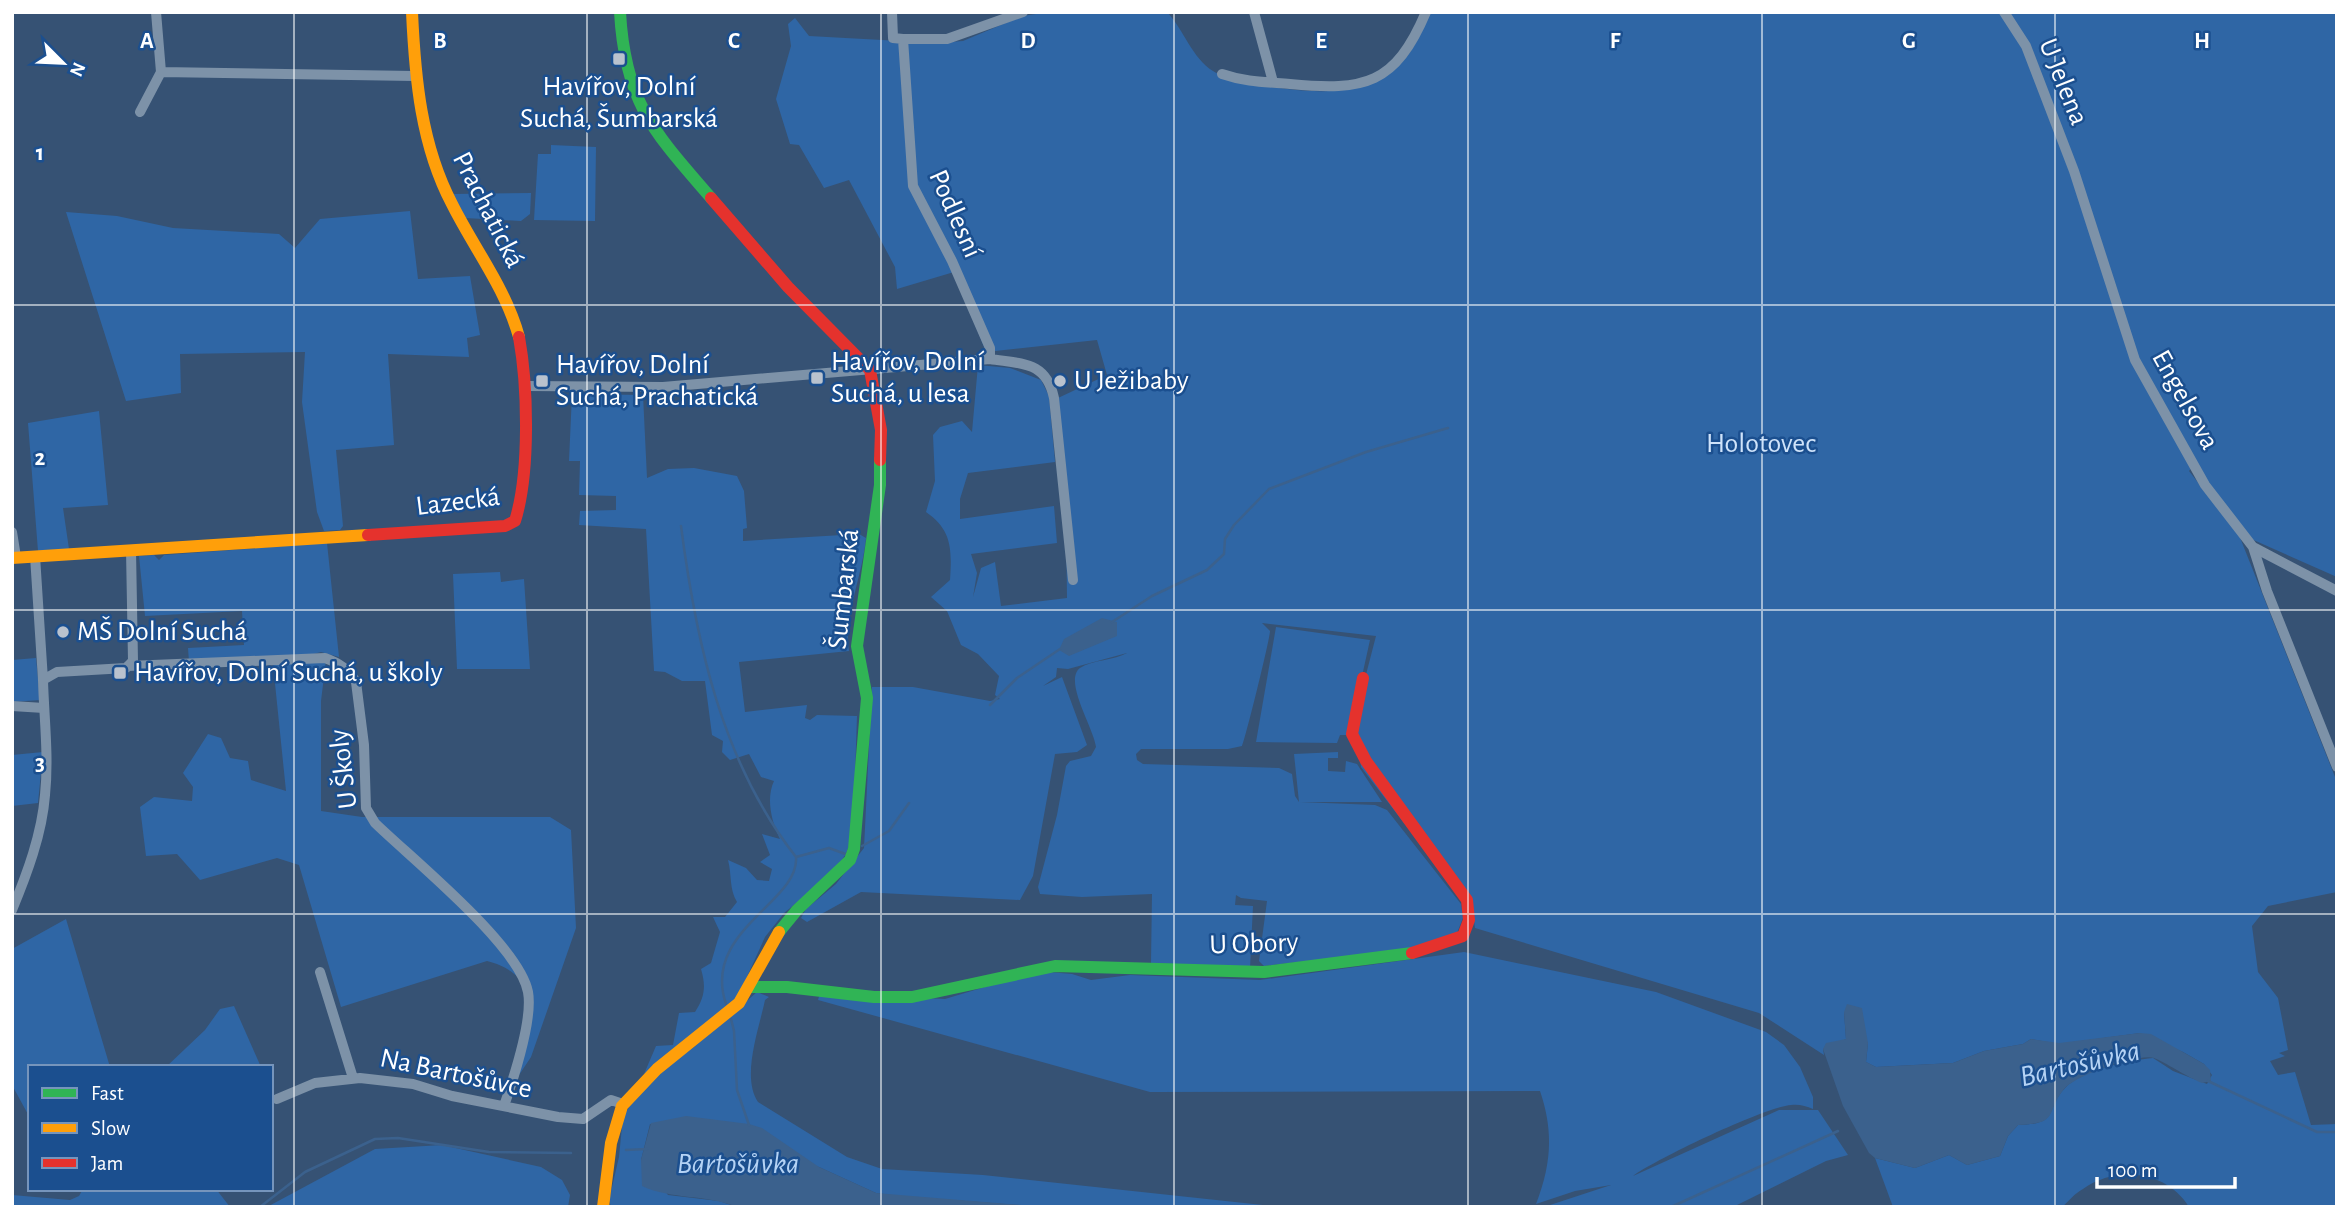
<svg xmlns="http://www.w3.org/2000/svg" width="2349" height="1219" viewBox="0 0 2349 1219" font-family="'Alegreya Sans',sans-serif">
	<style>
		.green { fill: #2f66a5 }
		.water { fill: #3b618d }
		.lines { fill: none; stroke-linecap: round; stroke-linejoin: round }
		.stream { stroke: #3b618d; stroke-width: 2.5 }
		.street { stroke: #7d92a8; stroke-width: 10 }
		.fast { stroke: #30b455; stroke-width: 12 }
		.slow { stroke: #ff9f0a; stroke-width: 12 }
		.jam { stroke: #e5322d; stroke-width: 12 }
		.grid { fill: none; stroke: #fff; stroke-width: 2; stroke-opacity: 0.55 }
		.poi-dot { fill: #b9c2ce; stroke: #1b4f8f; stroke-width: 2.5 }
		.labels { text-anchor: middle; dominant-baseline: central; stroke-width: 5; stroke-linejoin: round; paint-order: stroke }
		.street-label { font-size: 28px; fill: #fff; stroke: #1b4f8f }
		.poi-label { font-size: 28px; fill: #fff; stroke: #1b4f8f; text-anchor: start }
		.park-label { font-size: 28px; fill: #cfe3fa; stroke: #1b4f8f }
		.water-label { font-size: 30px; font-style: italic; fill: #b5d3f5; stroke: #1b4f8f }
		.grid-label { font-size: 23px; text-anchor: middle; font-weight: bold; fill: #fff; stroke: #1b4f8f; stroke-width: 5; stroke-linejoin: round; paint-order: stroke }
	</style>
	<rect width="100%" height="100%" fill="#365274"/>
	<path class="green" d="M1050,12H1167C1184,30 1192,58 1213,71C1233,84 1312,95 1335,90C1349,87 1391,73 1400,64C1415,50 1421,31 1429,12H2337V577L2240,534L2194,465L2189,471L2239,535L2337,782V892L2268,906L2252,926L2258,972L2278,998L2288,1050L2279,1053L2285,1056L2270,1061L2278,1075L2295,1072L2311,1125L2337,1124V1207H2189C2167,1171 2117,1165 2083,1189C2075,1193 2069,1201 2062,1207H1893L1875,1158L1915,1168L1949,1155L1967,1165L2000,1156L2008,1136L2018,1125C2061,1124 2044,1110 2065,1088C2083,1069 2128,1061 2153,1058L2173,1071L2207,1084L2212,1075L2204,1064L2183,1052L2140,1033L2059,1044L2031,1039L2023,1044L1984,1051L1953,1063L1876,1067L1866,1062L1868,1043L1844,1012L1846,1039L1823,1049L1824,1055L1759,1013L1475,928L1471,898L1404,823L1361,767L1355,717L1376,636L1262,623L1270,631C1270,639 1245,741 1242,746L1228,749H1141L1136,754L1137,760L1143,764L1279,768L1292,774L1295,796L1299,802L1294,754L1338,752V758H1328V771L1345,772L1346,761L1357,764L1382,802H1300L1375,805L1387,810L1461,904L1463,918L1457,933L1405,950L1264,966L1259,961L1267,901L1241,898L1236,895L1235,905L1253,906L1250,968L1151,963L1152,894L1082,897L1040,894L1038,887L1057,815L1066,766L1070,761L1091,756L1096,747C1094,728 1063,681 1080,668C1092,660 1115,660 1127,653L1068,669L1057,668L1056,677L1043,686L1062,677L1087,745L1077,752L1055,754L1033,876L1020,900L861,892L807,922L801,918L806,909L836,884L864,848L872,687H913L990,701L1000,699L995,695L999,676L978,654L961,645L947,611L931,597L950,580C952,549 952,530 926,512L935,481L933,435L940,427L962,421L972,432L978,365L1010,368L1041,380L1049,396L1055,462L968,473L960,499V519L1054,506L1057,543L971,554L977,573L973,597L981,568L995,562L1001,606L1067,598L1066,520L1058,398L1107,375L1097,340L986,352L954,272L897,289L895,267L849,180L824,188L799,145L790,144L776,99L791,46L788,24L795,18L809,36L937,43L963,41L1022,16Z
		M551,145L596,147L595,221L534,220L538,154H551Z
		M531,193L530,214L521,221L465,218L452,194Z
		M410,211L418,279L470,276L480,335L467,338L469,357L388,354L394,445L336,450L343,526L340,530L324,531L317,512L302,402L305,352L180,354L181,393L126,401L66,212L117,216L173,228L279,234L295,248L320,219Z
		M572,394L643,395L647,478L668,469L694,468L737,476L744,491L747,528L743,529V541L859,534L866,538C863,573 843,620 849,651L739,662L745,712L807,705L805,718L810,720L817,715L857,716L853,833L846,854L832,874L784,913L765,937L736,1001L644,1074L656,1046L673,1045L679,1013L695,1012C705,997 706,986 701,969L711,963L720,932L713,917H725L737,902C729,889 732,875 728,860L746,868L757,880L769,881L772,869L760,862L770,855L762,834L780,839C771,821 766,798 774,781L761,777L749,754L730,760L722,752L723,741L712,735L705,681H682L665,672L654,671L646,529L579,525L580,511L616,510V496L579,495L580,461H569Z
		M99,411L108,505L63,508L69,549L38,551L28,423Z
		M327,543L339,657L321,652L306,656L189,662L188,648L244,645L242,611L145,616L139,556L154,555L159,560L164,555Z
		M500,572L501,582L524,579L530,669H457L453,574Z
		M1276,627L1370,640L1349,735H1340L1337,743L1256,742Z
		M36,658L40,700L12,702V660Z
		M326,660L321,701V811L362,817H550L571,830L576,928L531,1057L519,1075L510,1103L532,994C519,976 510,967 487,961L341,1007L299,865L277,858L200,880L177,854L146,856L140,807L154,797L192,801L193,787L183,773L208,734L221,738L230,758L248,761L251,780L286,791L273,664Z
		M43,752L38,803L12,806V755Z
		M66,919L110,1067H30V1118L12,1085V949Z
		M1464,952L1656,992L1766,1032L1784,1045L1800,1067L1813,1097V1109C1806,1106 1799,1104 1791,1105C1765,1107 1656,1159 1633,1176L1779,1110H1818L1848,1155L1826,1161L1733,1207H1544L1611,1185L1575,1191L1536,1204C1551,1165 1554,1132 1540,1091L1150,1092L818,1000L820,993L945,999L1028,974L1048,972L1072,974L1091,980L1130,975L1260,980Z
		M757,992L769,997L765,1000C759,1029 741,1077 758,1102L847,1157L882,1169L983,1175L1281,1207H1046L899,1196L876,1193L819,1167L650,1124L641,1160L668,1195L719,1201L737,1207H611L609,1200L619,1157L623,1116L645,1084L694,1047Z
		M234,1006L261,1067H166L205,1030L220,1009Z
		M442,1145L541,1167L562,1180L570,1195L568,1207H267L375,1149Z
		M83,1189H216L230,1207H12V1195L70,1200L79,1196Z"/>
	<path class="water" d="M1102,618L1117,622V636L1069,656L1059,650L1064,639Z
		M1847,1004L1862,1008L1868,1043L1866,1062L1876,1067L1953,1063L1984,1051L2023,1044L2031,1039L2059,1043L2140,1033L2151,1034L2204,1064L2210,1070L2211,1081L2202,1083C2189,1078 2163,1061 2154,1058C2138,1053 2074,1076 2064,1089C2044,1114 2061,1123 2018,1125L2008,1136L2000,1156L1967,1165L1949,1155L1915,1168L1875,1158L1869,1153L1843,1106L1823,1049L1826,1043L1846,1039L1844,1012Z
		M686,1116L749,1124L762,1128L819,1167L876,1193L1045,1207H737C706,1194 672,1200 642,1186L641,1160L651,1123Z"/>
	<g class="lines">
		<path class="stream" d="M681,526C696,642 722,763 796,857
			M1112,622L1152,596L1207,570L1224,554L1225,539L1234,525L1269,489L1366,452L1448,428
			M990,705L1017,678L1060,649
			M862,846L889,831L909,803
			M726,1004C701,931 800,902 796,857L829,848L848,855
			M731,1019L734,1031L737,1090L749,1125
			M2208,1081L2317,1132H2337
			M626,1150L647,1149
			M260,1207L305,1172L375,1139L398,1138L489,1152L571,1153
			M1671,1207L1838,1131"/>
		<path class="street" d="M892,12L893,38L903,39
			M1254,12L1273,82
			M2004,12L2026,46L2074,171L2135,360L2205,485L2253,547L2337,591
			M161,72L414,76
			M1222,74C1245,82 1266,82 1290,84C1365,91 1395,85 1426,12
			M140,112L161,72L156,12
			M990,359V348L952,261L913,186L903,39H947L1023,12
			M526,386L663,387L990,359C1022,364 1046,361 1054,398L1073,580
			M12,532L16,557
			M2253,547L2267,591L2337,767
			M35,556L43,680
			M128,666L325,658C339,663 348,669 356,682L364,745L366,808L375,823C412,859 519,945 528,992C533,1019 513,1080 504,1106
			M12,706L44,708
			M12,910C27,874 42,834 45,795C49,756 44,718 43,680L57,672L126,668L133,661L131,550
			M320,972L353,1078
			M277,1099L315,1083L360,1078L413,1084L452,1096L558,1117L583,1119L611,1100L623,1104"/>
		<path class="fast" d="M620,12C625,103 654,132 711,198
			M779,932L797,910L850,860L854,849L867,698L857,646L880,485V460
			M752,987H787L874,997H912L1055,966L1264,972L1412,953"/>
		<path class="slow" d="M412,12C415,78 421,145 452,204C475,250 505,287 519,337
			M12,558L368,535
			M603,1207L611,1143L622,1106L657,1069L739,1003L779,932"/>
		<path class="jam" d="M711,198L788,287L870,370L881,430L880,460
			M368,535L505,526L515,521C530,473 528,387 519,337
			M1363,678L1352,734L1366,761L1467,900L1469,920L1463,936L1412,953"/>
	</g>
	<path class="grid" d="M294,12V1207M587,12V1207M881,12V1207M1174,12V1207M1468,12V1207M1762,12V1207M2055,12V1207M12,305H2337M12,610H2337M12,914H2337"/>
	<g class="poi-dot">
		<rect x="612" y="52" width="14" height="14" rx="3.5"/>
		<rect x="810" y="371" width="14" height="14" rx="3.5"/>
		<rect x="535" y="374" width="14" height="14" rx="3.5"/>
		<circle cx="1060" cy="381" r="7"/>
		<circle cx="63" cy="632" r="7"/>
		<rect x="113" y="666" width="14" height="14" rx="3.5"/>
	</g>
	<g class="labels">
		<g class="street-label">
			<text transform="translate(2063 82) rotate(68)">U Jelena</text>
			<text transform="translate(488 210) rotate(63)">Prachatická</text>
			<text transform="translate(955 214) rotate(66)">Podlesní</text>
			<text transform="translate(2185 400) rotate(61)">Engelsova</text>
			<text transform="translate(458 502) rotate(-7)">Lazecká</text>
			<text transform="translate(844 589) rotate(-84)">Šumbarská</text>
			<text transform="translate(344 769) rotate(-97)">U Školy</text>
			<text transform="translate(1254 944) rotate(-2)">U Obory</text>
			<text transform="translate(456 1074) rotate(12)">Na Bartošůvce</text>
		</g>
		<g class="poi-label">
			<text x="619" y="87" text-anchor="middle">Havířov, Dolní<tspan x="619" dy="32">Suchá, Šumbarská</tspan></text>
			<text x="831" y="362">Havířov, Dolní<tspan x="831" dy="32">Suchá, u lesa</tspan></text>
			<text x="556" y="365">Havířov, Dolní<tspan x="556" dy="32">Suchá, Prachatická</tspan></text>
			<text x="1074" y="381">U Ježibaby</text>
			<text x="77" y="632">MŠ Dolní Suchá</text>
			<text x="134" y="673">Havířov, Dolní Suchá, u školy</text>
		</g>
		<g class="park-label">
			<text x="1761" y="444">Holotovec</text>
		</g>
		<g class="water-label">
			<text transform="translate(2080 1064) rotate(-13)">Bartošůvka</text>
			<text x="738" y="1164">Bartošůvka</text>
		</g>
	</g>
	<g class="grid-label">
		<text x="147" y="48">A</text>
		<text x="440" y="48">B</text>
		<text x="734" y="48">C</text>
		<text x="1028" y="48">D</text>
		<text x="1321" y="48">E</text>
		<text x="1615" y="48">F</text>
		<text x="1909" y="48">G</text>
		<text x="2202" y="48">H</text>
		<text x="40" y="160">1</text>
		<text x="40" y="465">2</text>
		<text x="40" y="770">3</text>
	</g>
	<rect width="2349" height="1219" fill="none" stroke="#ffffff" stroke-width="28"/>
	<rect x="28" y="1065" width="245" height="126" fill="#1b4f8f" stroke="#7695bc" stroke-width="2"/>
	<rect x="42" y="1088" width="35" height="10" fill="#30b455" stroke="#7695bc" stroke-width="2"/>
	<text x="91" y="1100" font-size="21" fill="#ffffff">Fast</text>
	<rect x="42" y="1123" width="35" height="10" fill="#ff9f0a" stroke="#7695bc" stroke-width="2"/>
	<text x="91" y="1135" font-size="21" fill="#ffffff">Slow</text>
	<rect x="42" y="1158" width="35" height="10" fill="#e5322d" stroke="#7695bc" stroke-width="2"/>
	<text x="91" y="1170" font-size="21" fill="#ffffff">Jam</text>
	<g transform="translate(63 63) rotate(114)" stroke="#1b4f8f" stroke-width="5" paint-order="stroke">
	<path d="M0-5L12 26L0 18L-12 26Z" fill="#ffffff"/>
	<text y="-10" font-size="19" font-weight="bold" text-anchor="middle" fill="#ffffff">N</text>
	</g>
	<path d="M2097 1177v10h138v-10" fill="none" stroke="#ffffff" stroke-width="3.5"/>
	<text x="2108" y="1177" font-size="21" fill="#ffffff" stroke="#1b4f8f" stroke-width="5" paint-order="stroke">100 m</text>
</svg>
